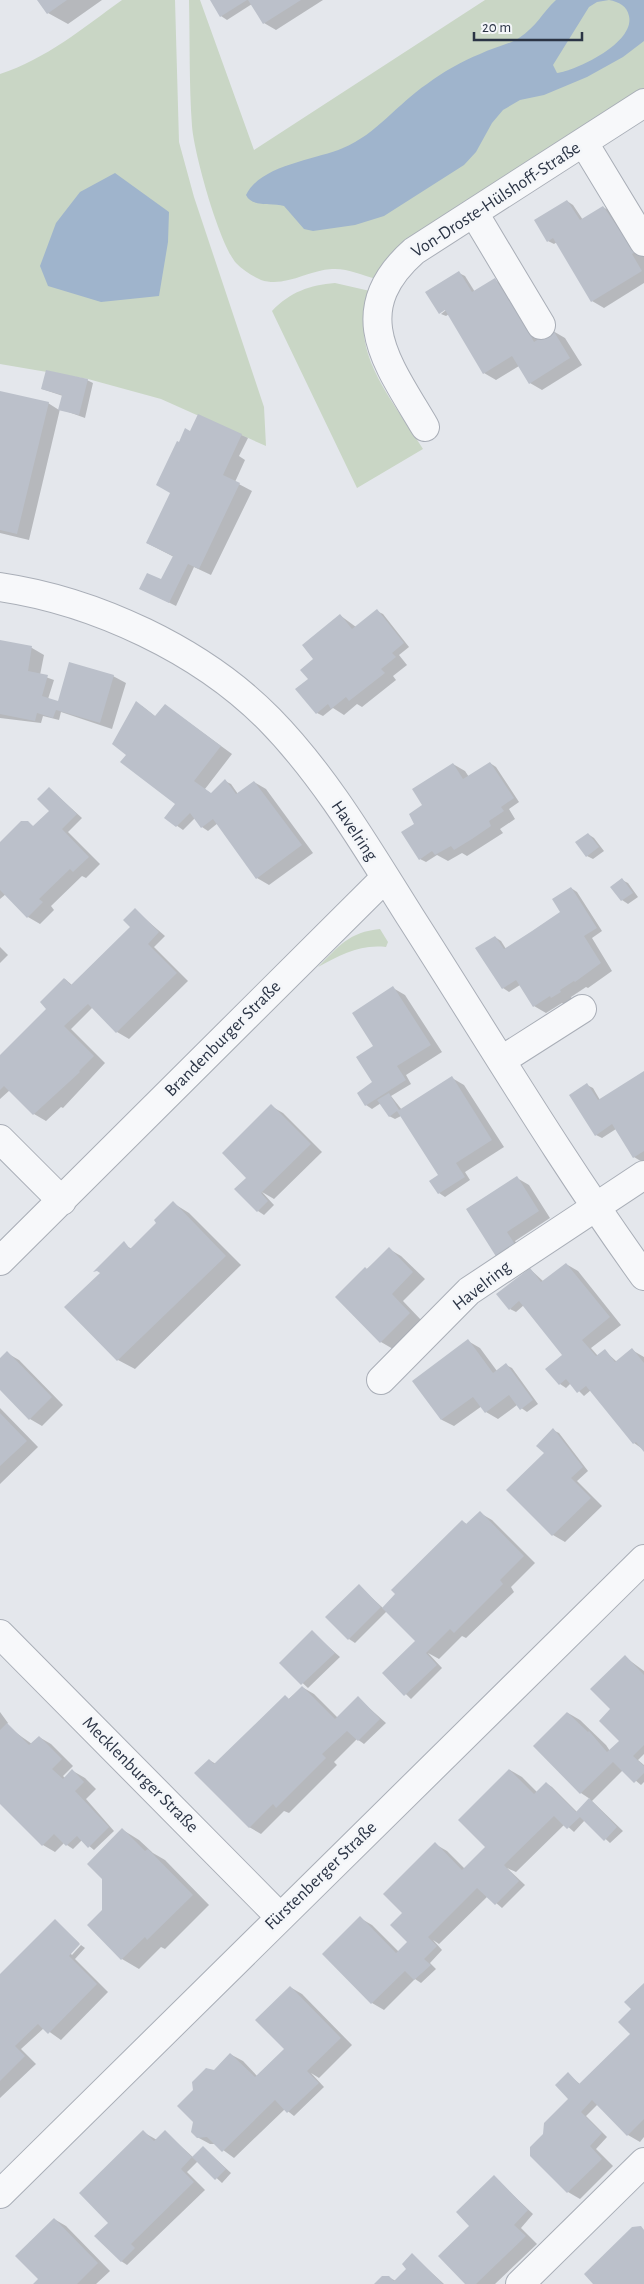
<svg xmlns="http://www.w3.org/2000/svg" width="644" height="2284" viewBox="0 0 644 2284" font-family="'Alegreya Sans',sans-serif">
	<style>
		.green { fill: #c9d6c5 }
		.water { fill: #9fb4cc }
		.shadow { fill: #0003 }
		.building { fill: #bbc0ca }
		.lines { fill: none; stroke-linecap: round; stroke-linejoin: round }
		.minor-casing { stroke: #a9aeb7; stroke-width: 30 }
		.minor { stroke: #f7f8fa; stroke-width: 28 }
		.labels { text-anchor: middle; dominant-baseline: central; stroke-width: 5; stroke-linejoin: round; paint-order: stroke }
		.street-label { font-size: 18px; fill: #2b3445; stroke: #f4f6f9 }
	</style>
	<rect width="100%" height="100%" fill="#e4e7ec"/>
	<path class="green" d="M122,0H175L179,142L194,197L264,407L266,446L161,399L88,379L0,364V74C46,59 83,28 122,0Z
		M189,0H200L254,150L485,0H644V89L409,242L376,279C362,275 347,268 332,269C308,270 285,288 261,280C252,276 243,270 236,263C219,243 194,153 192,126C189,84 190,42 189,0Z
		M335,283L370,291C367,305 364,319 364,333C366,372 403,416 423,449L357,488L272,311C290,292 310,285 335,283Z
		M380,929L388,942L386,947C359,944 341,955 318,967C339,946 349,932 380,929Z"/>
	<path class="water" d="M556,0H609L597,2L589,7L553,65L557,73C578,70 635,42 629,16C627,6 619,2 609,0H644V41L623,57L587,77L544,95L520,100L503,110L492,123L476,152L464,165L384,216L355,225L313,231L304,229L284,206C272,202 252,208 246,195C260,165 315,160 343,148C377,134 397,104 427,84C443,72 462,61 480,54C492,48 508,45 519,38C537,26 542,13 556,0Z
		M115,173L169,212L168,242L159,296L101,302L48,286L40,266L56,223L80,192Z"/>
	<path class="shadow" d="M39,0H102L68,24L48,13Z
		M211,0H323L276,30L264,23L252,4L227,20L221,16Z
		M567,201L573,205L583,220L603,207L615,214L644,256V283L604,308L592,301L557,242L554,244L548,241Z
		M459,273L465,276L475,292L495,280L507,287L553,331L565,338L582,365L542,390L530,383L519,366L496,380L484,373L449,314L446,316L441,314L446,310Z
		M87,380L93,383L85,418L60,409L29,540L0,533V392L48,403L59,410L63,396L42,389Z
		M199,416L248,438L239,456L245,460L235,482L252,491L211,575L194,567L176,606L146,591L162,581L174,557L147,543L171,493L191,432Z
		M377,611L383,614L409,647L399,655L407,665L393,676L396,680L362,707L357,704L344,715L333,708L323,716L317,713L309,679L315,659L341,616L356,627Z
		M0,642L32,648L44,655L40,675L54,680L48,699L59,702L113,676L126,683L112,729L61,712L59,720L43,716L41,723L0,718Z
		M165,705L232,754L205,789L211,794L225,781L231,784L238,794L254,782L266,789L313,853L269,885L257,878L218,823L208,831L202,827L195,818L183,830L166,818L177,804L128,754L142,706L156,717Z
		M490,763L496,767L519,802L509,809L515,819L500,829L503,833L467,856L462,853L448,861L437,855L426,862L420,859L414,825L424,806L453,764L465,771L469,777Z
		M50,789L82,818L68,832L100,864L86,878L82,876L51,906L54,910L40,924L28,917L6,894L0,899V844L28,823L34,827L51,811Z
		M588,834L594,838L604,851L593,859L587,856Z
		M622,880L628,883L638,897L628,904L622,900L612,887Z
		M571,888L577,892L602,931L592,938L612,971L588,988L586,987L571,997L572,999L564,1004L562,1003L546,1013L534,1006L520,985L509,992L503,988L495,937L501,941L506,949L562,913Z
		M135,910L165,936L154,947L188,981L129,1039L117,1032L93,1007L71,1029L105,1063L63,1108L61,1107L46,1121L34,1114L10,1090L0,1099V1057L48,1009L65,979L72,985L132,927Z
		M0,947L8,955L0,963Z
		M393,988L405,995L442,1052L406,1075L411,1084L391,1096L402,1110L452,1078L464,1085L504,1147L465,1172L470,1180L445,1197L439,1193L441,1175L401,1116L395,1119L389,1116L381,1103L372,1109L366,1105L375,1082V1047Z
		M644,1072V1163L634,1157L616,1129L602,1138L596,1135L587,1085L593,1088L600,1100Z
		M271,1106L283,1113L322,1152L274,1199L262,1192L274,1205L264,1215L258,1211L246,1180Z
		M517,1178L529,1185L550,1218L515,1241L521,1249L498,1257Z
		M173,1203L189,1213L241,1265L135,1369L118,1360L101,1273L123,1244L132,1249L158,1223Z
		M389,1249L401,1256L425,1279L403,1301L422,1321L393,1349L381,1342L336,1297Z
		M566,1264L578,1271L621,1325L591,1348L598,1356L605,1351L617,1362L632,1350L644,1357V1450L634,1443L591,1390L584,1396L571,1383L566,1388L560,1384L564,1356L524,1305L516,1312L510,1309L530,1269L544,1282Z
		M468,1341L480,1348L497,1371L506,1365L512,1368L538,1404L527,1412L517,1405L498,1419L486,1412L482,1406L454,1426L442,1420L414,1381Z
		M7,1353L19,1360L63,1405L42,1426L30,1419L0,1389V1360Z
		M0,1408L38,1447L0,1484Z
		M553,1430L559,1433L588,1471L577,1481L602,1506L565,1542L553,1535L508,1490L546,1453Z
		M480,1513L492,1520L535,1563L511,1587L514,1592L466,1638L462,1636L439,1659L428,1653L442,1668L411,1699L384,1673L416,1641L387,1611L355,1643L349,1639L359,1586L383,1608L462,1521L468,1525Z
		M312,1632L340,1657L308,1688L281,1663Z
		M625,1657L644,1671V1754L638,1760L644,1765V1782L641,1785L623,1770L592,1801L623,1831L610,1843L585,1820L574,1832L565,1824L516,1872L507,1868L525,1885L502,1908L488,1896L439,1944L433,1940L442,1950L430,1963L436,1969L421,1983L415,1979L384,2010L372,2003L360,1918L372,1925L399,1952L409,1942L402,1915L435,1844L447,1851L465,1869L486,1847L510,1770L522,1777L537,1792L546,1783L552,1787L577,1812L590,1799L581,1793L568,1713L580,1720L606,1745L610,1751L621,1741L612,1710Z
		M302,1687L314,1694L338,1718L358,1698L386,1723L364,1744L357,1739L334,1762L337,1765L289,1813L284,1811L261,1834L249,1827L209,1760L216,1764Z
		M0,1712L8,1723L6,1725L22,1737L32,1744L39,1737L51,1744L73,1766L63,1776L65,1778L73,1771L85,1778L96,1789L86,1799L114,1831L94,1850L82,1840L73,1849L64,1843L55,1852L43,1845L0,1802Z
		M123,1830L139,1840L153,1853L165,1860L209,1905L165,1949L161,1947L139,1969L122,1959L88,1925L103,1910Z
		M56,1921L79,1943L70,1953L72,1955L81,1945L85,1948L75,1959L108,1992L61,2040L44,2028L21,2049L36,2064L0,2098V1976Z
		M644,1985V2137L640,2142L628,2135L598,2104L586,2116L607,2137L596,2149L613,2166L580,2199L568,2192L544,2134L570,2099L568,2074L581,2085L633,2034V2009Z
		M290,1987L302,1994L352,2045L319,2078L311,2073L324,2087L294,2116L285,2109L234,2158L215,2144H210L197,2137L214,2071L230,2054L243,2061L258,2077L284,2051Z
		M143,2132L157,2140L165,2132L194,2158L204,2148L231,2173L222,2183L198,2161L187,2172L205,2190L127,2265L121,2261L110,2223Z
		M494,2177L533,2214L521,2228L537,2244L495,2284H467L470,2226Z
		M54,2219L66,2226L110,2271L96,2284H35L40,2279Z
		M412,2255L444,2284H375L388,2277L396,2281L406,2271Z"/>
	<path class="building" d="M37,0H67L47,14Z
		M210,0H247L220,17Z
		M248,0H301L263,24Z
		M567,200L580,220L603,206L635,252L632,254L642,271L591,302L553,238L547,242L534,220Z
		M459,271L472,292L495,278L506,295L508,294L534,342L553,330L570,358L529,384L512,356L483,374L445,310L439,314L425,292Z
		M46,370L88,379L79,415L58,410L62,395L41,389Z
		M0,391L49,402L17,534L0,530Z
		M198,414L242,434L223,475L240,483L199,569L188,564L169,603L139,589L147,573L161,579L173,556L146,543L170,493L156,485L177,441L179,442L185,428L190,431Z
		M377,609L404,643L392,653L396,657L381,669L385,673L349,701L346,697L331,709L328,704L316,714L295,689L308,679L300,670L313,659L302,645L340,614L352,629Z
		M0,640L32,646L28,671L48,675L42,696L58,701L69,662L114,675L100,723L56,710L53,718L37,713L35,721L0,714Z
		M136,701L155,716L165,704L221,746L194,781L211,793L225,779L236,794L254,781L302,845L256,879L213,819L201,828L190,813L176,827L164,818L175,804L120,762L126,755L112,744Z
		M490,762L514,798L501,807L504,811L489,821L491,826L472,839L454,850L451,846L435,855L432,851L419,860L401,832L414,824L409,814L422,805L412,789L453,763L463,779Z
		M49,787L77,814L62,829L89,857L73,872L70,869L39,899L43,902L27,918L0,890V842L21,821H28L33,826L49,811L37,799Z
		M588,833L599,847L586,857L575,842Z
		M622,878L633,893L621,901L610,887Z
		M571,887L597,928L584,936L601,963L575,982L574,981L560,990L561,992L551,998L550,996L533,1007L516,980L502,989L475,948L495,936L504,949L532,931L560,912L552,899Z
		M135,908L159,932L148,944L177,973L116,1033L88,1004L64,1026L94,1056L79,1071L80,1072L33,1115L4,1086L0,1090V1055L46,1009L40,1002L64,978L71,985L130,927L123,920Z
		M393,986L431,1045L397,1066L406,1080L365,1106L357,1093L372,1082L356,1057L373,1046L352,1013Z
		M644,1071V1151L633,1158L612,1124L595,1136L569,1095L587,1083L598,1100Z
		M452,1076L492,1140L456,1163L465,1177L438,1194L429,1181L438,1175L397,1111L389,1117L377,1100L389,1093L399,1110Z
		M271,1104L311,1144L261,1193L268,1201L257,1212L234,1189L246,1178L222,1153Z
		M517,1176L539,1211L507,1232L516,1246L497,1258L466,1209Z
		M173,1201L226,1256L117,1361L64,1307L100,1273L97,1271L93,1272L124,1241L130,1249L156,1223L154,1220Z
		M389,1247L413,1272L392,1294L410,1313L380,1343L335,1297L365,1267L367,1269Z
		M566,1263L610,1317L582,1340L596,1356L605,1349L615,1362L632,1348L644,1363V1452L636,1442L633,1444L586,1386L577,1393L566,1379L559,1385L545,1369L562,1355L519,1301L509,1310L496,1294L530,1268L541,1282Z
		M468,1339L493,1373L506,1363L533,1400L520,1410L509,1395L485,1413L473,1397L441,1420L412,1381Z
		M7,1351L52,1397L29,1420L0,1390V1358Z
		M0,1413L27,1441L0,1466Z
		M553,1428L583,1467L571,1478L591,1498L552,1536L506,1490L544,1453L536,1446Z
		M480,1511L524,1556L500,1580L503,1584L454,1633L450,1629L426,1653L437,1665L404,1696L382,1673L415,1641L382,1608L395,1594L391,1590L462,1520L466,1524Z
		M359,1584L381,1607L348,1640L325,1617Z
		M312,1630L335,1653L301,1685L279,1663Z
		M625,1655L644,1675V1745L633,1756L644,1766V1773L634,1783L613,1762L580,1794L533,1746L567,1712L588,1732L589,1731L607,1752L619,1741L599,1721L610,1709L590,1689Z
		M302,1686L335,1719L358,1696L380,1719L358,1741L347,1731L322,1754L326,1758L276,1808L273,1804L249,1828L194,1773L209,1759L214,1764L285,1695L289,1699Z
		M7,1723L29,1745L39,1736L62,1759L52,1769L63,1779L72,1769L84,1782L75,1791L109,1827L88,1848L77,1836L66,1846L54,1834L42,1846L0,1804V1730Z
		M509,1769L534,1794L546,1782L576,1812L589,1798L617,1827L604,1841L580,1817L567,1829L554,1816L504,1865L519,1881L495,1905L477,1888L428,1937L437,1946L424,1959L431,1965L414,1980L405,1971L371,2004L322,1954L360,1916L396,1953L407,1942L390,1925L402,1913L383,1894L435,1842L462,1870L485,1847L458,1820Z
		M122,1828L145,1851L148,1849L193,1895L147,1940L145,1937L121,1960L87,1925L102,1910V1879L87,1864Z
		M55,1919L80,1944L69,1956L97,1984L48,2034L38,2024L15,2046L25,2056L0,2081V1974Z
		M644,1983V2119L627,2136L592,2100L581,2112L602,2133L590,2146L602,2159L567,2193L530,2156V2147L543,2134L544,2123L568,2099L555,2085L568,2072L579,2084L630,2034L618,2022L631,2009L624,2002Z
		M290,1986L341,2038L307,2071L319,2083L287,2113L275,2100L222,2152L207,2137L197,2138L191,2132L193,2122L177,2106L193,2090L192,2082L206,2068L214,2070L230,2053L255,2077L284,2049L255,2020Z
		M143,2130L154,2141L165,2130L192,2157L181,2169L194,2182L131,2244L135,2248L121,2262L94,2236L108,2223L79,2193Z
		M203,2146L226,2169L215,2180L192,2157Z
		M494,2175L528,2210L514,2225L526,2236L476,2284H465L438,2256L469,2226L456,2212Z
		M54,2218L98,2263L77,2284H33L38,2279L15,2256Z
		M641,2226L644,2230V2284H593L584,2274L632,2227Z
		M412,2253L443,2284H374L382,2276H389L394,2281L406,2269L402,2264Z"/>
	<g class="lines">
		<g class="minor-casing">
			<path id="minor" d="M584,143L644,242
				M474,213L541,325
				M425,427C388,364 345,312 414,251L644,103
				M0,587C95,601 201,650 269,719C326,777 368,850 411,918C488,1038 561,1161 644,1276
				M502,1060L582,1009
				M0,1139L62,1201
				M0,1261L385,878
				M381,1380L469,1291L644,1175
				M0,1634L280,1917
				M0,2194L644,1559
				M520,2284L644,2162"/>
		</g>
		<use href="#minor" class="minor"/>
	</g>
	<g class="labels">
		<g class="street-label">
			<text transform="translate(496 200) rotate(-33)">Von-Droste-Hülshoff-Straße</text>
			<text transform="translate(354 831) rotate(56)">Havelring</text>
			<text transform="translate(223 1039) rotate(-45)">Brandenburger Straße</text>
			<text transform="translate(482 1286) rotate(-38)">Havelring</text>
			<text transform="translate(140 1775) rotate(45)">Mecklenburger Straße</text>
			<text transform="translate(321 1876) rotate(-44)">Fürstenberger Straße</text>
		</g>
	</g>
	<path d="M474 32v8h108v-8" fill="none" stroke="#2b3445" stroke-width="2.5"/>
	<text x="482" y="32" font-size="15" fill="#2b3445" stroke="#f4f6f9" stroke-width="4" paint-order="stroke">20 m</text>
</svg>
